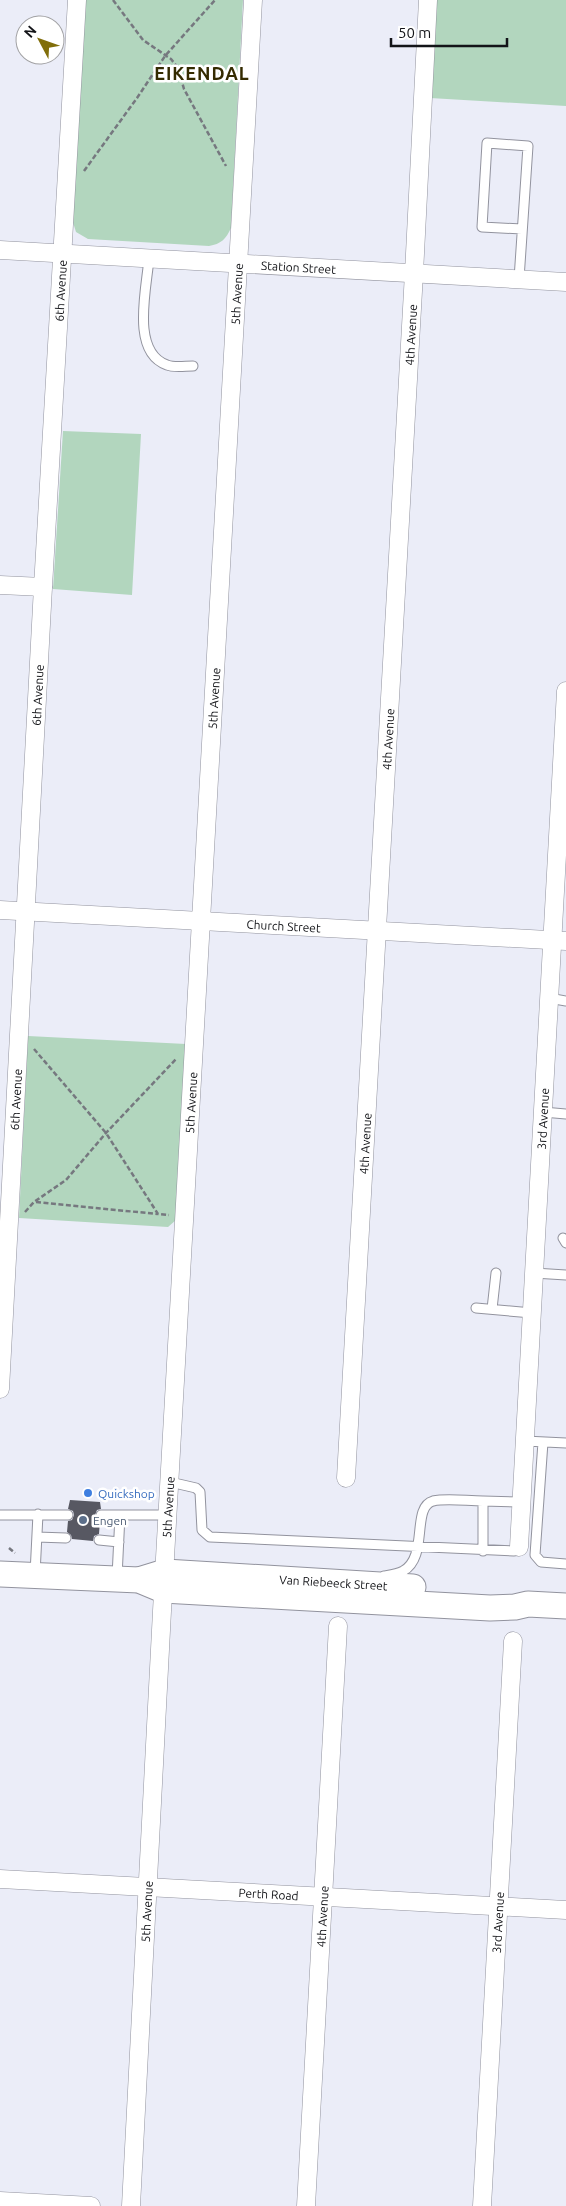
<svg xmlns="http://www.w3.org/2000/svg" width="566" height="2206" viewBox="0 0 566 2206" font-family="Ubuntu,sans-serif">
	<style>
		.green { fill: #b2d6be }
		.building { fill: #575862 }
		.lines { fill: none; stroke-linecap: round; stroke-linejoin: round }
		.service-casing { stroke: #92939e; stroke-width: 11 }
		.minor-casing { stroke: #92939e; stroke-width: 19 }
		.secondary-casing { stroke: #92939e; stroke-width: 27 }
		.path { stroke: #76787f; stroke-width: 2.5; stroke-dasharray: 5 2.5; stroke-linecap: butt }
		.service { stroke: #fff; stroke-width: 9 }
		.minor { stroke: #fff; stroke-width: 18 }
		.secondary { stroke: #fff; stroke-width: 25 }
		.shop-dot { fill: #3f7fe0; stroke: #fff; stroke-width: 2 }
		.service-dot { fill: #5c6f8a; stroke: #fff; stroke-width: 2 }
		.labels { text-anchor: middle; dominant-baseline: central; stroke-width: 5; stroke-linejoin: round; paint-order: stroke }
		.street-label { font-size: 12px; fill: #131418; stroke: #fff }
		.shop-label { font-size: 12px; fill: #366cbe; stroke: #fff; text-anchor: start }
		.service-label { font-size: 12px; fill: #4e5e75; stroke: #fff; text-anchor: start }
		.district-label { font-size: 18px; font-weight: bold; letter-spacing: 1px; fill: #342b00; stroke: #fff }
	</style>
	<rect width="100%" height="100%" fill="#ebedf8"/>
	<path class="green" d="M83,0H243L231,228C226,239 221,244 209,246L88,239L76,232L71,216Z
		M435,0H566V106L430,98Z
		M63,431L141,434L132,595L53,589Z
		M28,1036L186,1044L176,1220L168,1227L19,1218Z"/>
	<path class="building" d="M70,1500L100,1502L101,1509L97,1510L95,1515L96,1519L100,1521L99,1534L94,1536L93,1541L72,1539L71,1535L67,1532L68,1521L72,1520L74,1515L73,1511L68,1509Z"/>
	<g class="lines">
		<g class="service-casing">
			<path id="service" d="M149,258C147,287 130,352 167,365C174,368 185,366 193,366
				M519,279L528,146L487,143L482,227L522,229
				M549,998L566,1001
				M543,1112L566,1114
				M563,1238L566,1243
				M534,1273L566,1275
				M476,1308L532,1313
				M492,1309L496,1273
				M525,1441L566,1443
				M543,1442L535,1555L541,1562L566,1564
				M170,1482L196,1488L200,1492L202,1530L210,1537L514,1551L519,1547
				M483,1501L522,1502
				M0,1515H68
				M101,1515H168
				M37,1537L66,1538
				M99,1540L119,1542
				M35,1574L38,1514
				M384,1576C390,1575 398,1574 403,1571C429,1557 411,1507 433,1501C447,1498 467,1501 483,1501V1551
				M117,1577L120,1515"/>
		</g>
		<g class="minor-casing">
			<g id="minor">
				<path id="s1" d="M0,250L566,282"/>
				<path d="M0,585L43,587"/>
				<path id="s2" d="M0,910L566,941"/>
				<path id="s3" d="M0,1389L43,587L77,0"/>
				<path id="s4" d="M346,1478L414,273L428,0"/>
				<path id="s5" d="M519,1547L566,691"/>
				<path id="s6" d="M0,1879L566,1910"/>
				<path d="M0,2201L91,2206"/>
				<path id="s7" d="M131,2206L162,1611L253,0"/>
				<path id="s8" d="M306,2206L338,1626"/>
				<path id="s9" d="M482,2206L513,1641"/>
			</g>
		</g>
		<g class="secondary-casing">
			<g id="secondary">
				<path d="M0,1574L139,1580L163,1590L490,1608L515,1607L528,1604L566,1606"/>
				<path id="s10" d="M139,1580L165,1572L413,1587"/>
			</g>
		</g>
		<path class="path" d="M113,0L143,40L171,59L178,68L184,89L226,166
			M84,171L137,98L165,56L215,0
			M34,1049L106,1133L158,1214L169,1215
			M36,1202L157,1214
			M25,1212L34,1202L66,1180L106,1133L177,1058
			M9,1548L15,1553"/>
		<use href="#service" class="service"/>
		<use href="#minor" class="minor"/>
		<use href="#secondary" class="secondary"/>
	</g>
	<circle class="shop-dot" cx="88" cy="1493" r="5"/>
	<circle class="service-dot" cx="83" cy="1520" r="5"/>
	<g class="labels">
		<g class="street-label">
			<text stroke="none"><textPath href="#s1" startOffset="299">Station Street</textPath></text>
			<text stroke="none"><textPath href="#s3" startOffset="1100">6th Avenue</textPath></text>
			<text stroke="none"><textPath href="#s7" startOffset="1915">5th Avenue</textPath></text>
			<text stroke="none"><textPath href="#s4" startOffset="1145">4th Avenue</textPath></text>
			<text stroke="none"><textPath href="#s3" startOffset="695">6th Avenue</textPath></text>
			<text stroke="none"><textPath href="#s7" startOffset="1510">5th Avenue</textPath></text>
			<text stroke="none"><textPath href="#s4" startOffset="740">4th Avenue</textPath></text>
			<text stroke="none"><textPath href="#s2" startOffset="284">Church Street</textPath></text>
			<text stroke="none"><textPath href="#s3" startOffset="290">6th Avenue</textPath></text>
			<text stroke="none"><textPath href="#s7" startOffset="1105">5th Avenue</textPath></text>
			<text stroke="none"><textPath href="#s5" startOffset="429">3rd Avenue</textPath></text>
			<text stroke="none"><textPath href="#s4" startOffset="335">4th Avenue</textPath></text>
			<text stroke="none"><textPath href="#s7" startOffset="700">5th Avenue</textPath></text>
			<text stroke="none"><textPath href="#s10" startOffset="196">Van Riebeeck Street</textPath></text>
			<text stroke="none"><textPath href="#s6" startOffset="269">Perth Road</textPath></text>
			<text stroke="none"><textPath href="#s7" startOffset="295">5th Avenue</textPath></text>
			<text stroke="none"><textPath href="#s8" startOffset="290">4th Avenue</textPath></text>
			<text stroke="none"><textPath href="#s9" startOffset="284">3rd Avenue</textPath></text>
		</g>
		<g class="shop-label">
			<text x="98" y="1493">Quickshop</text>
		</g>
		<g class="service-label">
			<text x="93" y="1520">Engen</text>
		</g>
		<g class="district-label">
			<text x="202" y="73">EIKENDAL</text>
		</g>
	</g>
	<g transform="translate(40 40) rotate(311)"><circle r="24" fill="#ffffff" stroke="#a1a1a3"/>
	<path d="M0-4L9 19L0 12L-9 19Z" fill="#816e0a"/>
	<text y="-8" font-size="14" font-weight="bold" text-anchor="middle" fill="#131418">N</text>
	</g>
	<path d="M391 38v8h116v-8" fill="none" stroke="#131418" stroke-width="2.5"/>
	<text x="398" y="38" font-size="15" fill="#131418" stroke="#ffffff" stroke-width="4" paint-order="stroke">50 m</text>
</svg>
